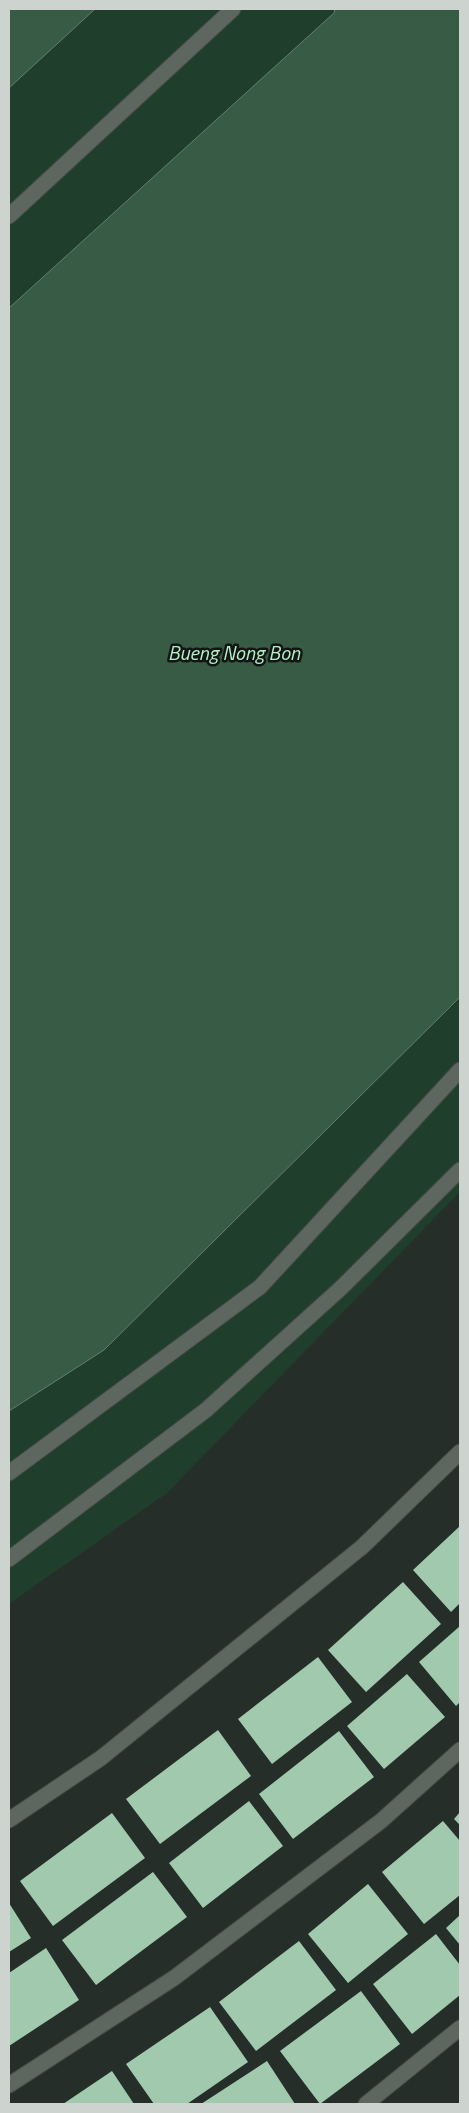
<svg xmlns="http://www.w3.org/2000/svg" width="469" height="2113" viewBox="0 0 469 2113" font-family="'Titillium Web',sans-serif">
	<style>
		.green { fill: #203e2c }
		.water { fill: #375b44; stroke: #647f6e }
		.building { fill: #a1c9ae }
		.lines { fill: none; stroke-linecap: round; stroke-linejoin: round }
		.lane-casing { stroke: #444b46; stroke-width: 17 }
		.street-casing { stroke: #444b46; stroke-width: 17 }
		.lane { stroke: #5d6760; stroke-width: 15 }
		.street { stroke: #5d6760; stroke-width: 15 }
		.labels { text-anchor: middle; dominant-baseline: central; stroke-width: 5; stroke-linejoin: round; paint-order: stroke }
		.water-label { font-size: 20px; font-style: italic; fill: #b0f0c6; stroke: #121513 }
	</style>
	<rect width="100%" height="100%" fill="#262e29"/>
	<path class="green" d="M9,9H460V1192L167,1493L9,1604Z"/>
	<path class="water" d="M9,9H95L9,88Z
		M335,9H460V997L104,1350L9,1411V308L334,13Z"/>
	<path class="building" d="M460,1526V1603L451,1612L413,1570Z
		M403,1582L441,1624L366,1692L328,1650Z
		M460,1626V1702L456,1706L419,1662Z
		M318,1657L352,1702L272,1764L238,1719Z
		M407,1674L445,1717L384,1769L347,1726Z
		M218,1730L251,1776L160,1844L126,1799Z
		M339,1731L374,1777L293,1839L259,1794Z
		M249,1801L283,1846L203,1908L169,1863Z
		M460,1812V1825L454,1819Z
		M112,1813L145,1858L53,1926L20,1881Z
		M443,1821L460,1841V1895L424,1924L382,1872Z
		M153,1872L187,1917L96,1985L62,1940Z
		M368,1884L408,1934L348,1983L308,1934Z
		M9,1903L31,1938L9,1952Z
		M460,1915V1945L446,1928Z
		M436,1934L460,1965V1995L412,2034L373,1984Z
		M299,1941L336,1990L256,2051L219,2002Z
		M46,1948L79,2000L9,2046V1973Z
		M361,1991L400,2044L320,2104L280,2051Z
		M210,2007L248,2062L187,2104H154L126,2064Z
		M267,2061L295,2104H201Z
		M112,2071L134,2104H63Z"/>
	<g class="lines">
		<g class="lane-casing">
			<path id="lane" d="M9,216L233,9
				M9,1473L260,1287L460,1070
				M9,1559L206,1410L341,1288L460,1170"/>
		</g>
		<g class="street-casing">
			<path id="street" d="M9,1820L101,1758L362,1547L460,1452
				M9,2085L174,1978L381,1821L460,1750
				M366,2104L460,2028"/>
		</g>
		<use href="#lane" class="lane"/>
		<use href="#street" class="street"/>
	</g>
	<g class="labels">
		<g class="water-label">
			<text x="234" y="652">Bueng Nong Bon</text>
		</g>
	</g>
	<rect width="469" height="2113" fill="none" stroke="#cdd3cf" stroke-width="20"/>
</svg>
